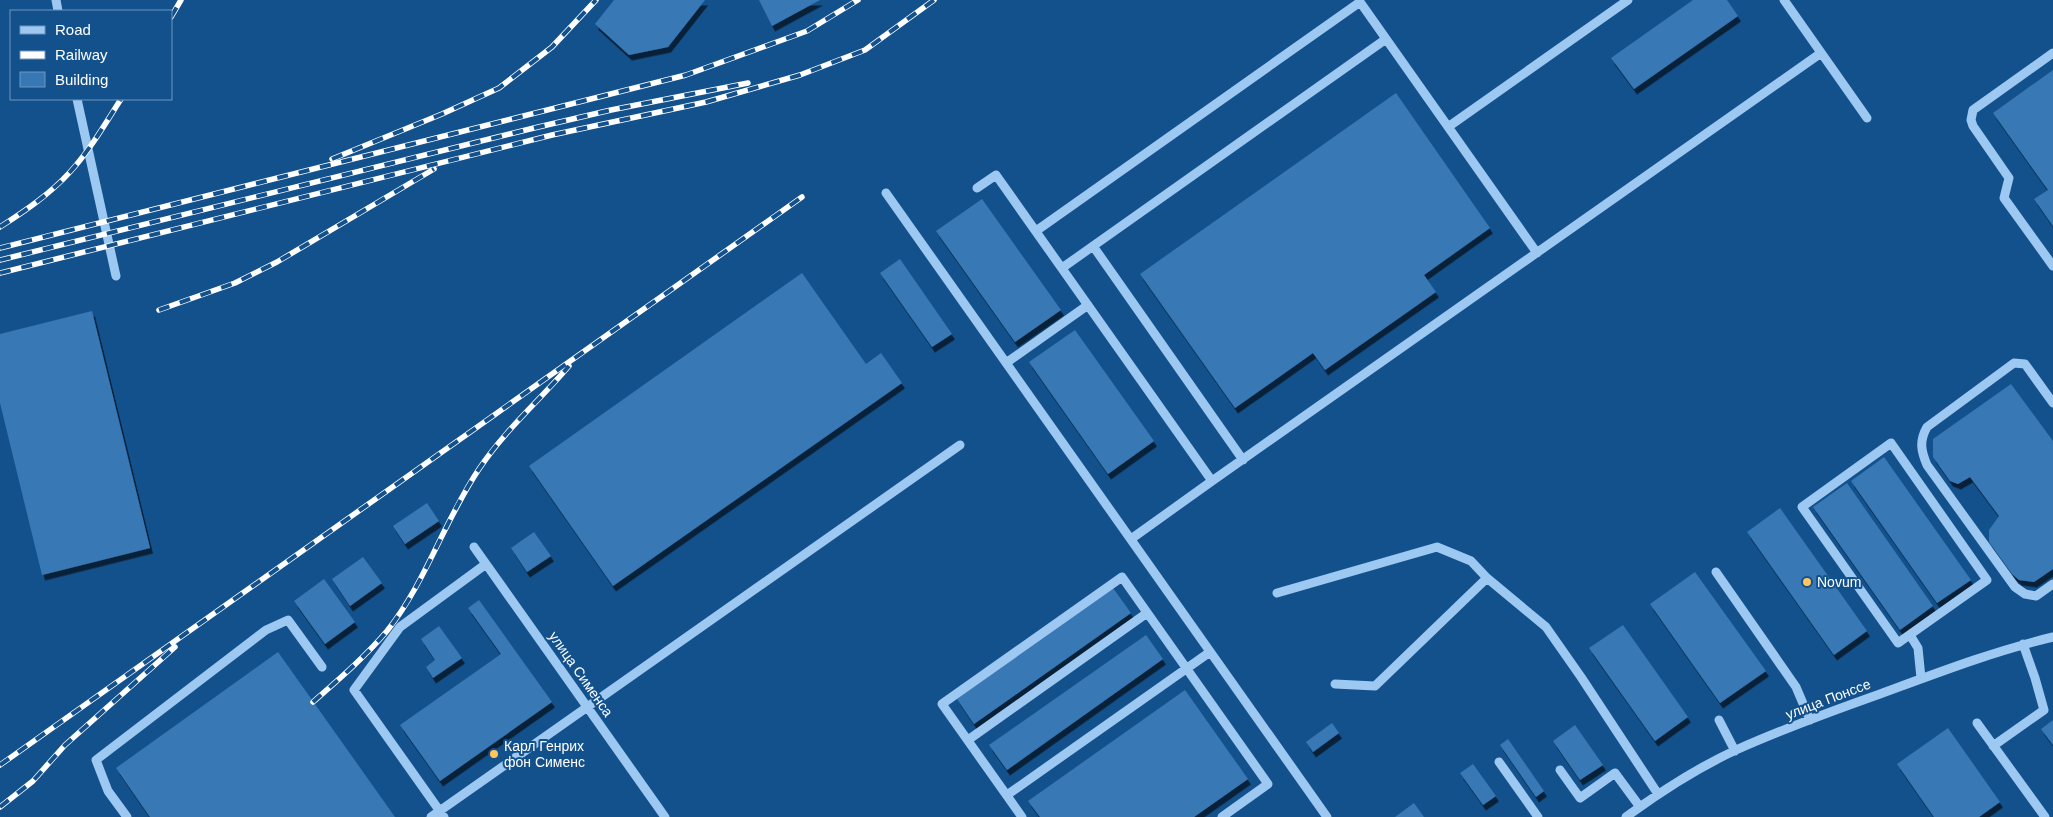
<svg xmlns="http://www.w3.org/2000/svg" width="2053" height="817" viewBox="0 0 2053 817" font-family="Arial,sans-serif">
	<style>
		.building { fill: #3778b4; filter: url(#shadow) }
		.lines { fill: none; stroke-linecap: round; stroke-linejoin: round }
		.minor { stroke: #9cc8f1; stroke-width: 9 }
		.rail-casing { stroke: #fff; stroke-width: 5.5 }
		.rail { stroke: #13518d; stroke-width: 4; stroke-dasharray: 11; stroke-linecap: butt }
		.poi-dot { fill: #ffc55c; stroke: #13518d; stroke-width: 2 }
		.labels { text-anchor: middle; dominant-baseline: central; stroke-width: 4; stroke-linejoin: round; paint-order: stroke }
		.poi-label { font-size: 14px; fill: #fff; stroke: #13518d; text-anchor: start }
		.street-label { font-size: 14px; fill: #fff; stroke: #13518d }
	</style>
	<defs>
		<filter id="shadow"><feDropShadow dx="3" dy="5.5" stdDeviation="0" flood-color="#0009"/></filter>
	</defs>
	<rect width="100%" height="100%" fill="#13518d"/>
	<path class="building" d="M614,0H705L668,47L629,55L595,24Z
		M759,0H820L772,26Z
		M1693,0H1727L1738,16L1634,89L1611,58Z
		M2053,70V226L2034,199L2048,190L1993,113Z
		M1396,93L1490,228L1424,275L1436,292L1325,370L1313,353L1235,408L1140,274Z
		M982,199L1061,310L1015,342L936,231Z
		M900,259L952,334L932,347L880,273Z
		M802,273L866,364L881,353L902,383L613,586L529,466Z
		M92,311L150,548L42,575L0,403V334Z
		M1075,330L1154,441L1108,474L1029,362Z
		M2011,384L2053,441V569L2034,582L2019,580L2012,574L1989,542V530L1999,516L1970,477L1958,484L1950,481L1933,457V439Z
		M1884,457L1971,580L1937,603L1851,481Z
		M1847,483L1933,606L1900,630L1813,507Z
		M427,503L439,521L405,544L393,526Z
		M1780,508L1867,631L1834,655L1747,532Z
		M534,532L551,556L527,572L511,548Z
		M363,557L382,583L350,606L332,579Z
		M1695,572L1766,671L1720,703L1650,604Z
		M324,579L355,622L325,644L294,601Z
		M1113,588L1131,613L974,724L957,699Z
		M479,600L552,702L440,781L400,725L501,654L468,608Z
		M1623,625L1688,717L1655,741L1589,648Z
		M439,626L462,658L433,678L426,667L435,660L421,639Z
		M1146,635L1163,659L1007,770L989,745Z
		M278,652L395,817H150L116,768Z
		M1185,690L1248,779L1194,817H1040L1028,801Z
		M2053,720V745L2041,729Z
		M1332,723L1339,733L1313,752L1306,742Z
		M1575,725L1603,765L1580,780L1553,741Z
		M1948,728L2000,802L1979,817H1934L1897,764Z
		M1508,739L1544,791L1536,797L1500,745Z
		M1473,764L1496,796L1483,805L1460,773Z
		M1414,803L1424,817H1395Z"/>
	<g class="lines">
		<path class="minor" d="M56,0L58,11
			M1784,0L1867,118
			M2053,53L1973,110L1971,120L1973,126L2009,178L2004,198L2053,266
			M77,99L116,276
			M1448,127L1628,0
			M977,188L996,175L1212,481L1131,539
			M886,193L1327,817
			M1036,231L1360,2L1537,253
			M1093,246L1243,460
			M1062,268L1386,39
			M1006,363L1088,305
			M2053,403L2025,364L2014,363L1927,427C1919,441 1921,451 1927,465L2015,587L2025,594L2036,596L2053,584
			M1891,443L1987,580L1898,643L1802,507Z
			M1212,481L1821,53
			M474,547L665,817
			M1716,572L1796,687L1810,720
			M1277,593L1437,547L1471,561L1487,578L1546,627L1581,677L1658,794
			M1910,635L1918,648L1921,678
			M1335,684L1375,686L1487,578
			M1719,720L1735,751
			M1977,723L2045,817
			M968,740L1147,613
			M1993,746L2044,710L2035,678L2023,644
			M1499,762L1538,817
			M1560,770L1580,798L1615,773L1640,807
			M1007,795L1210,652
			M127,817L108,791L96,760L266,630L288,620L322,667
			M431,817L960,445
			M444,817L354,690L400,627L486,564
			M1022,817L942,704L1122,577L1268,784L1222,817
			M1626,817C1660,792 1697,768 1736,750C1783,729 1832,711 1880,694C1937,673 1994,651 2053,637"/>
		<g class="rail-casing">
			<path id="rail" d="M171,17L181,0
				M332,159L442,114L499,88L552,47L596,0
				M0,227C25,211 50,194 70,172C90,150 105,124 121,99
				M0,248L686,75L807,31L858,0
				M0,260L534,128L611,110L748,83
				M0,273L552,135L706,102L800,75L865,50L934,0
				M159,310L235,283L277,262L434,169
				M313,702C338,680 365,657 387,631C426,582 444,521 479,469C505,430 539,401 569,366
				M0,765L802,197
				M0,807L33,781L65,745L175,647"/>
		</g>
		<use href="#rail" class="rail"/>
	</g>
	<g class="poi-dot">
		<circle cx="1807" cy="582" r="5"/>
		<circle cx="494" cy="754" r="5"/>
	</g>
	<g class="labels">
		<g class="poi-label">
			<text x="1817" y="582">Novum</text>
			<text x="504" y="746">Карл Генрих<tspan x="504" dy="16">фон Сименс</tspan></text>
		</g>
		<g class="street-label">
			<text transform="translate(581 674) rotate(55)">улица Сименса</text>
			<text transform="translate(1828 699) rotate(-21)">улица Понссе</text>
		</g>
	</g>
	<rect x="10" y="10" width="162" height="90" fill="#13518d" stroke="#7197bb"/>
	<rect x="20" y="26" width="25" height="8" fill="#9cc8f1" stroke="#7197bb"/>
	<text x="55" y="35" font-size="15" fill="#ffffff">Road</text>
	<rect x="20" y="51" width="25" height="8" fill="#ffffff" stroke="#7197bb"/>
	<text x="55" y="60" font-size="15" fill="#ffffff">Railway</text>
	<rect x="20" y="72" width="25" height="15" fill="#3778b4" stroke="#7197bb"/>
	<text x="55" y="85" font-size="15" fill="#ffffff">Building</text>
</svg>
